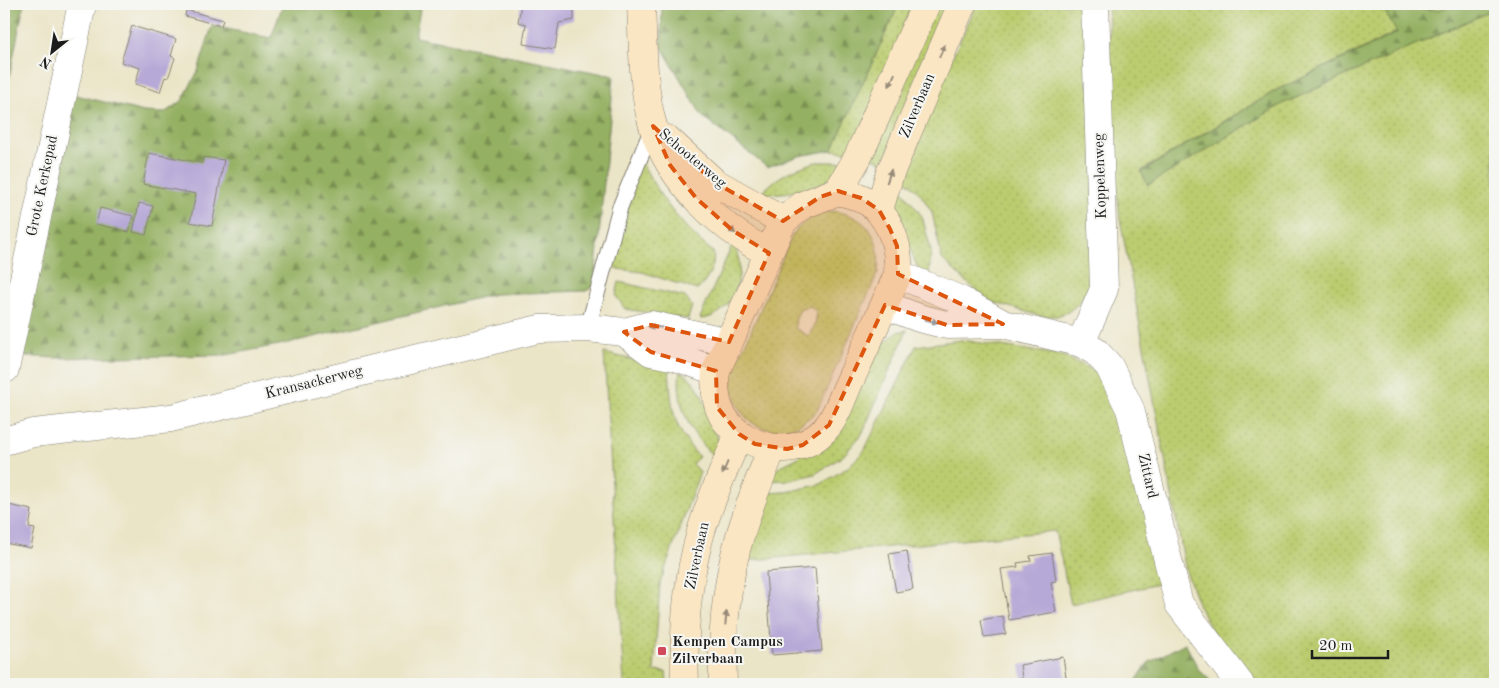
<svg xmlns="http://www.w3.org/2000/svg" width="1499" height="688" viewBox="0 0 1499 688" font-family="'Old Standard TT',serif">
	<style>
		.grass { fill: url(#grass-dots); stroke: #6c7446; fill-rule: evenodd }
		.forest { fill: url(#forest-firs); stroke: #58663f }
		.building { fill: #b7a9d7 }
		.lines { fill: none; stroke-linecap: round; stroke-linejoin: round }
		.lane-casing { stroke: #848072; stroke-width: 17 }
		.street-casing { stroke: #848072; stroke-width: 29 }
		.secondary-casing { stroke: #848072; stroke-width: 29 }
		.lane { stroke: #fff; stroke-width: 15 }
		.street { stroke: #fff; stroke-width: 28 }
		.secondary { stroke: #fbe6c4; stroke-width: 28 }
		.oneway { fill: #978b78 }
		.oneway2 { fill: #999 }
		.marked { fill: #de560d; fill-opacity: 0.2; stroke: #de560d; stroke-width: 4; stroke-dasharray: 10 6; stroke-linejoin: round }
		.poi-dot { fill: #d1495b; stroke: #f6f6f2; stroke-width: 2 }
		.labels { text-anchor: middle; dominant-baseline: central; stroke-width: 4; stroke-linejoin: round; paint-order: stroke }
		.street-label { font-size: 15px; fill: #1c1c1c; stroke: #f6f6f2 }
		.poi-label { font-size: 15px; font-weight: bold; fill: #1c1c1c; stroke: #f6f6f2; text-anchor: start }
	</style>
	<defs>
		<pattern id="grass-dots" width="8" height="8" patternUnits="userSpaceOnUse" patternTransform="scale(1.25)"><rect width="8" height="8" fill="#bbcc6f"/><path d="M2 2h.1M6 6h.1" fill="none" stroke="#a0af60" stroke-width="1.8" stroke-linecap="round"/></pattern>
		<pattern id="forest-firs" width="22" height="20" patternUnits="userSpaceOnUse" patternTransform="scale(1.25)"><rect width="22" height="20" fill="#94b062"/><path d="M5 1l3.5 6h-7zM16 11l3.5 6h-7z" fill="#788e50"/></pattern>
	</defs>
	<rect width="100%" height="100%" fill="#f6f6f2"/>
	<filter id="ink" filterUnits="userSpaceOnUse"><feTurbulence type="fractalNoise" baseFrequency=".02" numOctaves="2"/><feDisplacementMap in="SourceGraphic" scale="10" xChannelSelector="R" yChannelSelector="G"/><feConvolveMatrix kernelMatrix="1 2 1 2 8 2 1 2 1" color-interpolation-filters="sRGB"/></filter>
	<filter id="wash" filterUnits="userSpaceOnUse"><feTurbulence type="fractalNoise" baseFrequency=".0096" numOctaves="4" result="noise"/><feDisplacementMap in="SourceGraphic" scale="20" xChannelSelector="R" yChannelSelector="G"/><feGaussianBlur stdDeviation="1.12" result="paint"/><feColorMatrix in="noise" values="0 0 0 0 0 0 0 0 0 0 0 0 0 0 0 0 0 1.4 0 .05"/><feComposite in="paint" operator="in"/></filter>
	<g filter="url(#wash)">
		<rect width="100%" height="100%" fill="#ebe5c7"/>
		<path class="grass" d="M899,4H919L852,153L832,150Z
			M933,4H953L884,163L868,156Z
			M977,4H1087L1096,233L1090,287L1079,303L1068,312L1057,316H1040L986,300L942,259L932,212L921,195L899,173Z
			M1108,4H1381L1397,32L1275,91L1141,171L1148,185L1282,104L1495,9V684H1259L1213,633L1199,606L1186,571L1120,219L1113,155Z
			M1390,4H1453L1439,10Z
			M636,150C655,191 678,224 713,252C716,264 707,283 697,290L642,272L609,268Z
			M816,162H847C842,167 836,175 830,179C814,191 781,194 761,194C776,176 793,169 816,162Z
			M898,185L922,216L931,251L929,275L919,270L909,248L895,204Z
			M833,211C868,216 882,238 878,272L817,411C801,426 785,435 763,428C743,421 731,401 732,380C733,366 742,351 748,338C763,304 777,270 792,236C803,220 814,214 833,211ZM810,306L817,312L815,325L808,336L795,328L796,317L801,308Z
			M733,243C748,269 736,316 701,319L700,318Z
			M619,282L685,297L692,306L688,319L625,309L616,296Z
			M907,330L862,434L843,456L815,474L791,480L766,481L779,467L799,457L887,340L897,332Z
			M961,340L1061,355L1095,371L1124,405L1162,583L1071,604L1055,531L744,561L764,493L787,492L821,484L848,467L864,451L916,346Z
			M604,353L669,368C672,409 671,425 699,457L692,464L700,472L660,583L654,671L666,672L667,684H624Z
			M680,372C699,376 714,422 718,439C719,445 717,453 717,459C692,439 675,405 680,372Z"/>
		<path class="forest" d="M4,4H24L4,103Z
			M283,4H421L415,37L614,76L595,279L593,287L586,291L495,294L284,344L226,355L55,358L19,356L68,93L144,112L164,113L182,101L198,71L212,26L271,38Z
			M662,4H899L832,150L799,156L767,167L702,116L661,46Z
			M1381,4L1439,10L1453,4H1495V9L1282,104L1148,185L1141,172L1275,91L1397,33Z
			M1185,643L1199,670L1214,684H1134L1148,663Z"/>
		<g id="blocks">
			<path class="building" d="M521,4H574V20L559,23L555,49L523,44L526,24L518,22Z
				M186,10L223,20L221,26L185,16Z
				M132,26L176,39L171,56L175,58L168,78L165,77L160,92L135,84L140,68L121,62Z
				M149,153L202,163L203,157L224,160L212,226L190,222L196,194L143,184Z
				M139,203L153,206L146,235L133,232Z
				M100,208L133,216L129,232L96,224Z
				M4,504L32,510L29,528L35,529L31,548L4,543Z
				M907,551L913,589L896,592L889,554Z
				M1052,553L1056,581L1051,582L1056,612L1009,620L1001,569L1018,567L1017,563L1031,561L1030,556Z
				M815,568L822,651L772,655L766,572Z
				M4,614L8,615L5,631L4,630Z
				M1003,616L1006,634L984,637L981,620Z
				M1063,657L1067,684H1023L1020,665Z"/>
		</g>
	</g>
	<g filter="url(#ink)">
		<use href="#blocks" fill-opacity="0" stroke="#848072" stroke-width="1"/>
		<g class="lines">
			<g class="lane-casing">
				<path id="lane" d="M588,328L620,207L653,126"/>
			</g>
			<g class="street-casing">
				<path id="street" d="M898,274L960,300L1003,324L1081,343L1096,352L1109,366L1130,409L1179,604L1240,684
					M885,305L919,318L947,325L1001,324
					M624,332L651,352L676,357L716,371
					M1081,343L1104,289L1095,4
					M5,369L82,4
					M4,441L33,433L171,418L539,329L588,328L624,332L651,325L729,342"/>
			</g>
			<g class="secondary-casing">
				<path id="secondary" d="M641,4C643,42 642,89 653,126C669,180 719,228 769,253
					M667,139L714,182L783,221
					M838,191C845,193 854,195 861,198C889,211 900,245 898,274C882,311 865,348 848,385C842,398 837,415 828,426C806,453 770,454 743,436C718,421 713,398 716,371L783,221L803,205Z
					M838,191L858,157L926,4
					M879,210L890,173L962,4
					M685,684C683,635 687,582 700,535C710,500 725,467 739,434
					M723,684C721,628 728,567 747,514C754,492 763,471 772,449"/>
			</g>
			<use href="#lane" class="lane"/>
			<use href="#street" class="street"/>
			<use href="#secondary" class="secondary"/>
		</g>
		<defs><path id="oneway-solid" d="M-6-.8H1V-3.2L6.5 0L1 3.2V.8H-6Z" transform="scale(1.25)"/></defs>
		<g class="oneway">
			<use href="#oneway-solid" transform="translate(942 51) rotate(-67)"/>
			<use href="#oneway-solid" transform="translate(892 80) rotate(114)"/>
			<use href="#oneway-solid" transform="translate(889 176) rotate(-71)"/>
			<use href="#oneway-solid" transform="translate(730 229) rotate(40)"/>
			<use href="#oneway-solid" transform="translate(725 468) rotate(113)"/>
			<use href="#oneway-solid" transform="translate(726 618) rotate(-84)"/>
		</g>
		<g class="oneway2">
			<use href="#oneway-solid" transform="translate(931 321) rotate(13)"/>
			<use href="#oneway-solid" transform="translate(655 327) rotate(-177)"/>
		</g>
	</g>
	<path class="marked" d="M653,126L714,182L783,221L820,197L838,191L861,198L879,210L890,229L897,246L898,274L1003,324L947,325L885,305L829,425L803,445L787,449L755,444L739,434L717,407L716,371L651,352L624,332L651,325L729,342L769,253L732,230L696,198L670,165Z"/>
	<rect class="poi-dot" x="657" y="646" width="10" height="10" rx="2.5"/>
	<g class="labels">
		<g class="street-label">
			<text transform="translate(918 106) rotate(-67)">Zilverbaan</text>
			<text transform="translate(692 159) rotate(40)">Schooterweg</text>
			<text transform="translate(1101 176) rotate(-92)">Koppelenweg</text>
			<text transform="translate(43 186) rotate(-78)">Grote Kerkepad</text>
			<text transform="translate(314 383) rotate(-14)">Kransackerweg</text>
			<text transform="translate(1147 476) rotate(77)">Zittard</text>
			<text transform="translate(698 556) rotate(-78)">Zilverbaan</text>
		</g>
		<g class="poi-label">
			<text x="672" y="642">Kempen Campus<tspan x="672" dy="17">Zilverbaan</tspan></text>
		</g>
	</g>
	<rect width="1499" height="688" fill="none" stroke="#f6f6f2" stroke-width="20"/>
	<g transform="translate(52 52) rotate(210)" stroke="#f6f6f2" stroke-width="4" paint-order="stroke">
	<path d="M0-4L9 19L0 12L-9 19Z" fill="#1c1c1c"/>
	<text y="-8" font-size="14" font-weight="bold" text-anchor="middle" fill="#1c1c1c">N</text>
	</g>
	<path d="M1312 650v8h76v-8" fill="none" stroke="#1c1c1c" stroke-width="2.5"/>
	<text x="1319" y="650" font-size="15" fill="#1c1c1c" stroke="#f6f6f2" stroke-width="4" paint-order="stroke">20 m</text>
</svg>
